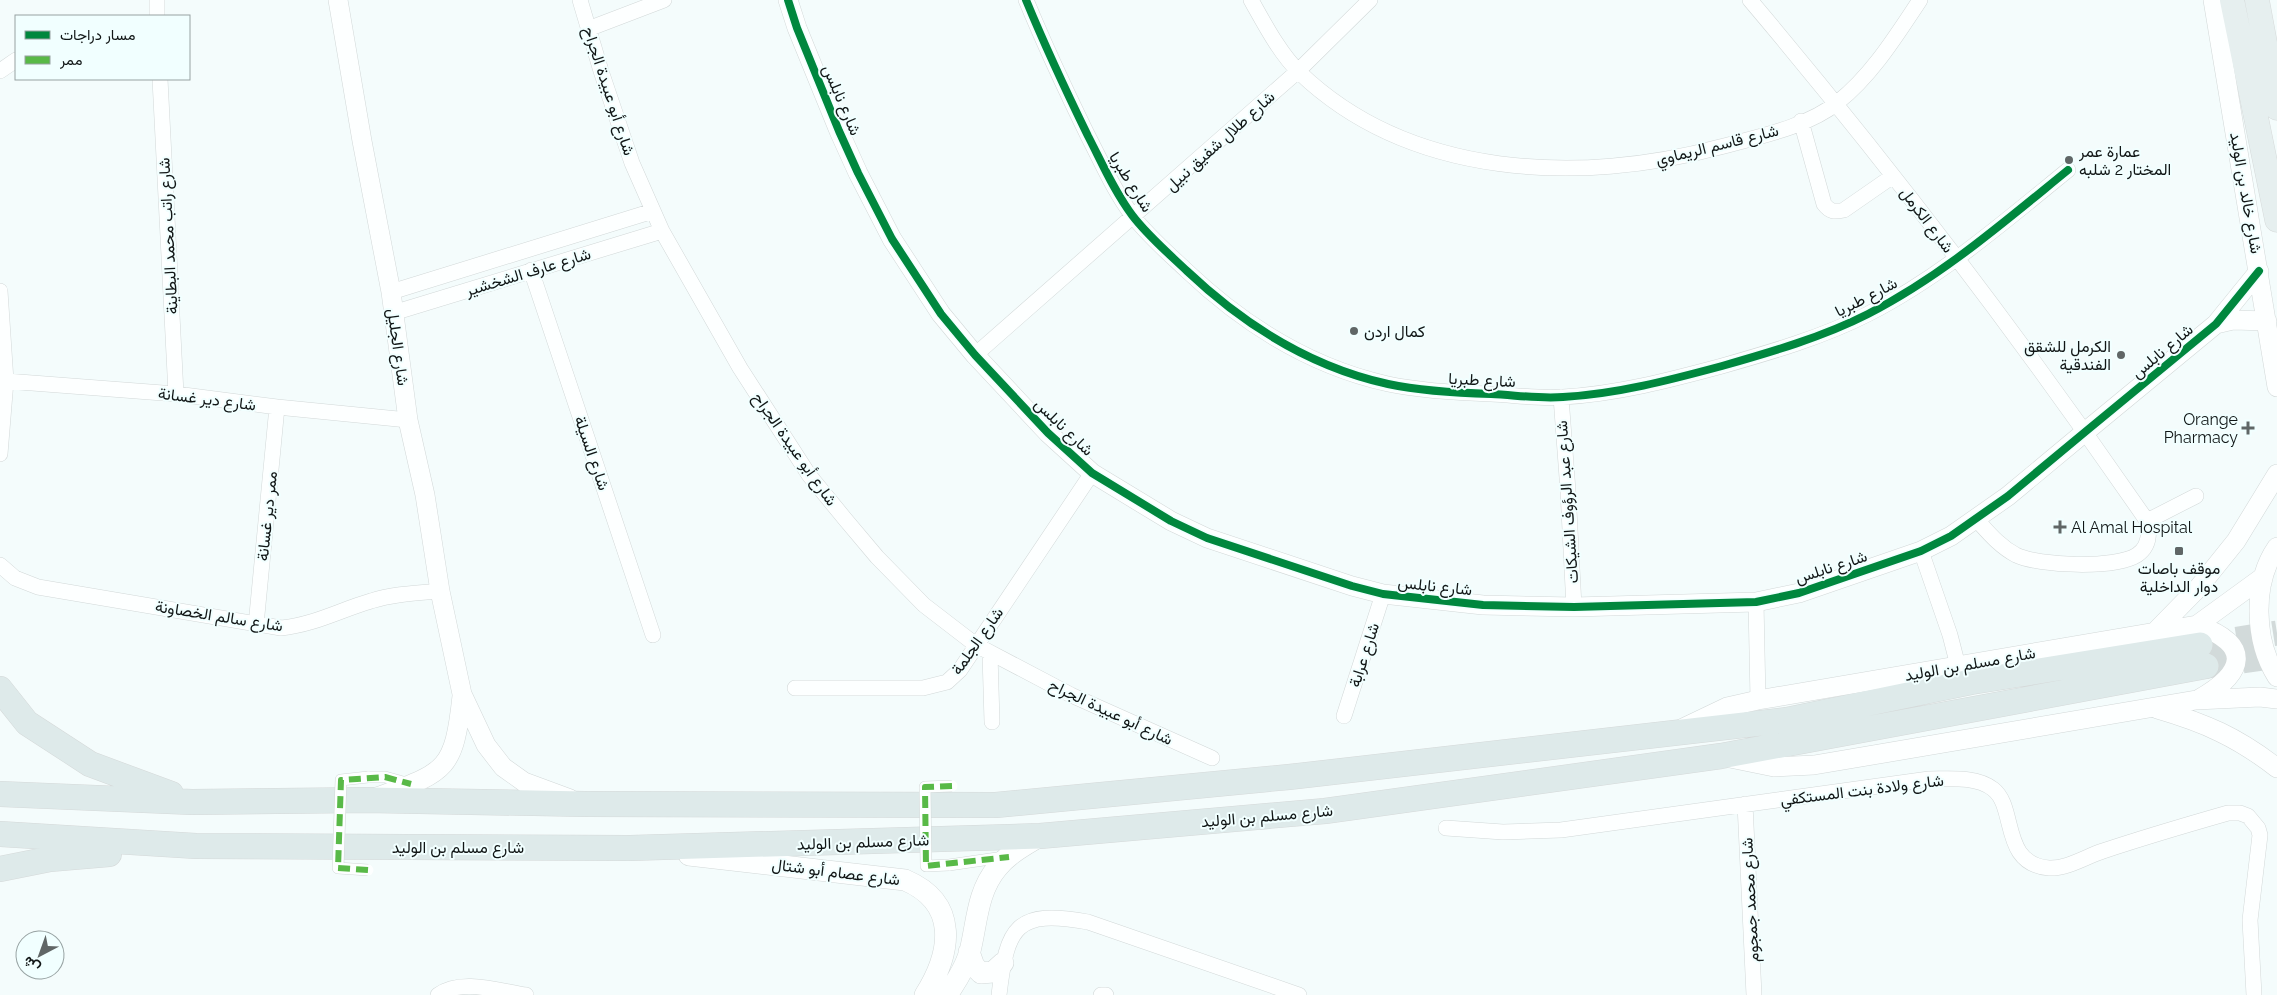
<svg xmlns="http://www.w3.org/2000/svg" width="2277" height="995" viewBox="0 0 2277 995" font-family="Raleway,Vazirmatn,sans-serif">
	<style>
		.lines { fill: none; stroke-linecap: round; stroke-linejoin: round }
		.trunk-tunnel { stroke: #d2dada; stroke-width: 25; stroke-dasharray: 25 12; stroke-linecap: butt }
		.pedestrian-casing { stroke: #d2d8d8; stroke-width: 12 }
		.minor-casing { stroke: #d2d8d8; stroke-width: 16 }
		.tertiary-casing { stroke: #d2d8d8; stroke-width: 20 }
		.secondary-casing { stroke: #d2d8d8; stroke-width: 22 }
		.primary-casing { stroke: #d5d9d9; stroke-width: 25 }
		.trunk-casing { stroke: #d5d9d9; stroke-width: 26 }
		.pedestrian { stroke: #fdffff; stroke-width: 11 }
		.minor { stroke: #fdffff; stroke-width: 15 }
		.tertiary { stroke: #fdffff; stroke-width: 19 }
		.secondary { stroke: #fdffff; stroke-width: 21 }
		.primary { stroke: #e6efef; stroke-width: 24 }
		.trunk { stroke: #deeaea; stroke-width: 25 }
		.pedestrian-bridge-casing { stroke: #d2d8d8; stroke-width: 12; stroke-linecap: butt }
		.pedestrian-bridge { stroke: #fdffff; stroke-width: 11 }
		.quiet { stroke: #58b947; stroke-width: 6; stroke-dasharray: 12 6; stroke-linecap: butt }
		.cycleway-casing { stroke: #f1ffff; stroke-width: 11 }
		.cycleway { stroke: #00873e; stroke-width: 8 }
		.poi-dot { fill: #606666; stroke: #f1ffff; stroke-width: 2 }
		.labels { text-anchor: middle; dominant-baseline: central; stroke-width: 4; stroke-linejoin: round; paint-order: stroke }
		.street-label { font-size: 16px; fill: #111616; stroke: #f1ffff }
		.poi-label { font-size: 16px; fill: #111616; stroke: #f1ffff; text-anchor: start }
	</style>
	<rect width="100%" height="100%" fill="#f4fcfc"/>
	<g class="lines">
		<path class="trunk-tunnel" d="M2200,645L2277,633
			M2206,666L2277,656"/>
		<g class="pedestrian-casing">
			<path id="pedestrian" d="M368,777H385L410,784
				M949,865L1004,857"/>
		</g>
		<g class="minor-casing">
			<path id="minor" d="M157,0V16
				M580,0L601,71L632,163L662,231L740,368L809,475L845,519L877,557L924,605L976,645L1071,695L1212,758
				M1026,0C1045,46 1066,91 1088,136C1102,163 1114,191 1132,215C1147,235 1168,253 1187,271C1243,324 1311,367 1388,384C1422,391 1457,393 1491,394C1515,395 1539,399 1563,397C1617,394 1670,380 1722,366C1771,352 1823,337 1868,314C1942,276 2004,222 2068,170
				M1251,0C1264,23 1280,54 1300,73C1410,178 1580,185 1720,147C1757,137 1808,127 1838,102C1872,75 1896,36 1920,0
				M1750,0C1891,167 2023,341 2147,521C2150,534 2149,547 2137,555C2115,569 2039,566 2016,555C1999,546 1988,532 1976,519
				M588,29L664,0
				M0,71L16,60
				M160,79L176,394
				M1801,121L1824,204C1830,212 1834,212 1844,210L1893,176
				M531,270L653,635
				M0,291L6,381L0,454
				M391,292L653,211
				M393,313L662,231
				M975,355L1298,71L1370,0
				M6,381L176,394L277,407L408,420
				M1561,397L1568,491L1574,607
				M2147,521L2196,496
				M1921,551L1950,635L1958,666
				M0,565L15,578L38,587L281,628C313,625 340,610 371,601C393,594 417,593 440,591
				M1756,602L1758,700
				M256,625L277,407
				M990,654L992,722
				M795,688H923L947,682L960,670L1092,473
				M1344,716L1383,594
				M1745,804L1754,995
				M1446,828L1503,832L1561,830L1929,779C1950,779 1976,776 1993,789C2017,807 2000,864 2049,868C2067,869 2087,856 2103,851C2145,837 2186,825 2228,813H2240L2248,816L2258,828L2260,835L2250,920L2254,995
				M438,995C461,978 499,991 526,995
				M999,995C1007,926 1016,909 1088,922L1299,995
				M1101,995H1106"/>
		</g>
		<g class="tertiary-casing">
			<path id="tertiary" d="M338,0L362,141L391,292L408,420L425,495L440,591L462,694L486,745L503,767L524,782L570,799
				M788,0L797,28L839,131L858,173L892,239L941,314L975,355L1048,433L1092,473L1171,521L1207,538L1352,586L1383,594L1483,605L1574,607L1756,602L1799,593L1921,551L1951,536L2008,496L2085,432L2216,324L2259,271
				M2213,0L2277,387
				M2216,324L2233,320L2267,321
				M2277,547C2252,583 2254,641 2277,677
				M2197,625C2252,644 2246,673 2199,699
				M2157,630L2199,587L2236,541L2277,474
				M2157,709C2205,723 2237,737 2277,768
				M1683,728L1727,707L1758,700L2197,625L2263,577
				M1730,758L1774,767L1814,765L2196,700L2260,697L2277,699
				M377,797C446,772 454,771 462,696"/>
		</g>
		<g class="secondary-casing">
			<path id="secondary" d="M689,855L905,880C959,903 952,952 925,995
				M969,952L974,966L981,973L993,972L1003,963
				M947,995C956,982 966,966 970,951C977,923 977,892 997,868C1008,854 1025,845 1040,836"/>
		</g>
		<g class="primary-casing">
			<path id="primary" d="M2232,0L2277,220
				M2257,0L2277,108"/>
		</g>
		<g class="trunk-casing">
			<path id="trunk" d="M0,689L27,723L90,764L171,794
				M0,794L192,802L367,800L585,804L996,805L1289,777L1787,720L1971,682L2200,645
				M0,834L196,846L630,848L1040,836L1325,811L1721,756L2206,666
				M0,869L50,859L109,854"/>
		</g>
		<use href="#pedestrian" class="pedestrian"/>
		<use href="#minor" class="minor"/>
		<use href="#tertiary" class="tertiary"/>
		<use href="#secondary" class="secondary"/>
		<use href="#primary" class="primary"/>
		<use href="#trunk" class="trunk"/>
		<g class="pedestrian-bridge-casing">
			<path id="pedestrian-bridge" d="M368,777L341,780L338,868L368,870
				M949,865L926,866L925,787L952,786"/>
		</g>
		<use href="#pedestrian-bridge" class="pedestrian-bridge"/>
		<path class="quiet" d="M952,786L925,787L926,866L1009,857
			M368,870L338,868L341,780L385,777L411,784"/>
		<g class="cycleway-casing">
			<path id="cycleway" d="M788,0L797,28L839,131L858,173L892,239L941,314L975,355L1048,433L1092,473L1171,521L1207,538L1352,586L1383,594L1483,605L1574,607L1756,602L1799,593L1921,551L1951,536L2008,496L2085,432L2216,324L2259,271
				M1026,0C1045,46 1066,91 1088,136C1102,163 1114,191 1132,215C1147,235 1168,253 1187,271C1243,324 1311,367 1388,384C1422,391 1457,393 1491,394C1515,395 1539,399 1563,397C1617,394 1670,380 1722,366C1771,352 1823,337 1868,314C1942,276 2004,222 2068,170"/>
		</g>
		<use href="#cycleway" class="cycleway"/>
	</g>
	<g class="poi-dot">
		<circle cx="2069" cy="160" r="5"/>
		<circle cx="1354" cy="331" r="5"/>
		<circle cx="2121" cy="355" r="5"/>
		<path d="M2245.5 420.5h5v5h5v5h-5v5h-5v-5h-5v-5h5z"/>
		<path d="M2057.5 519.5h5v5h5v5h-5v5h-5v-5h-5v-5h5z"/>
		<rect x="2174" y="546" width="10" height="10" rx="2.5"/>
	</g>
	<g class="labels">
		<g class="street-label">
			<text transform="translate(609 91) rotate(72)">شارع أبو عبيدة الجراح</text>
			<text transform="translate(842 100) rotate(67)">شارع نابلس</text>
			<text transform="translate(1220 141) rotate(-42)">شارع طلال شفيق نبيل</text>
			<text transform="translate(1717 145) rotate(-14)">شارع قاسم الريماوي</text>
			<text transform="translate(1131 182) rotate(58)">شارع طبريا</text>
			<text transform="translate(2246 193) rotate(80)">شارع خالد بن الوليد</text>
			<text transform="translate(1927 220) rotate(53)">شارع الكرمل</text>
			<text transform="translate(168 236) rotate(-93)">شارع راتب محمد البطاينة</text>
			<text transform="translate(528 272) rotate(-17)">شارع عارف الشخشير</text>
			<text transform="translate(1866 297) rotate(-27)">شارع طبريا</text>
			<text transform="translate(398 347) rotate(82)">شارع الجليل</text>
			<text transform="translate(2162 351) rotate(-40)">شارع نابلس</text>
			<text transform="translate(1482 380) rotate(3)">شارع طبريا</text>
			<text transform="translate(207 399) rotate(7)">شارع دير غسانة</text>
			<text transform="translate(1064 427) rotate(44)">شارع نابلس</text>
			<text transform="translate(795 449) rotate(55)">شارع أبو عبيدة الجراح</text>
			<text transform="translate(592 453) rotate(71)">شارع السيلة</text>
			<text transform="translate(1567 502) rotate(-94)">شارع عبد الرؤوف الشيكات</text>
			<text transform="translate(267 516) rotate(-84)">ممر دير غسانة</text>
			<text transform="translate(1831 567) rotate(-18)">شارع نابلس</text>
			<text transform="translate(1435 586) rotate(6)">شارع نابلس</text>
			<text transform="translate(219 616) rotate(9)">شارع سالم الخصاونة</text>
			<text transform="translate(977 641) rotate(-55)">شارع الجلمة</text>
			<text transform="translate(1364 655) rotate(-72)">شارع عرابة</text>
			<text transform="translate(1970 664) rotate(-10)">شارع مسلم بن الوليد</text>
			<text transform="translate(1111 712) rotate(25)">شارع أبو عبيدة الجراح</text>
			<text transform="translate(1862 790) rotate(-7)">شارع ولادة بنت المستكفي</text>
			<text transform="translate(1267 816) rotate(-5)">شارع مسلم بن الوليد</text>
			<text transform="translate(863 842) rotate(-2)">شارع مسلم بن الوليد</text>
			<text x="458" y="847">شارع مسلم بن الوليد</text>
			<text transform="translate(836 872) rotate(7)">شارع عصام أبو شتال</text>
			<text transform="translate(1750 900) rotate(-93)">شارع محمد جمجوم</text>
		</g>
		<g class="poi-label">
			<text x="2079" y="151">عمارة عمر<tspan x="2079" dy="18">المختار 2 شلبه</tspan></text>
			<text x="1364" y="331">كمال اردن</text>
			<text x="2111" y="346" text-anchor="end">الكرمل للشقق<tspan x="2111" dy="18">الفندقية</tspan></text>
			<text x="2238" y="419" text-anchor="end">Orange<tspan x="2238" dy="18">Pharmacy</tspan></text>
			<text x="2071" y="527">Al Amal Hospital</text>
			<text x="2179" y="568" text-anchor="middle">موقف باصات<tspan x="2179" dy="18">دوار الداخلية</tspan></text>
		</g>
	</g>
	<rect x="15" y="15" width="175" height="65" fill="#f1ffff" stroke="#97a2a2"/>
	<rect x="25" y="31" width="25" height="8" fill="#00873e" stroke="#97a2a2"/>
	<text x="60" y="40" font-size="15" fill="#111616">مسار دراجات</text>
	<rect x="25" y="56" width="25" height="8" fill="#58b947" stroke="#97a2a2"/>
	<text x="60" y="65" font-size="15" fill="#111616">ممر</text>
	<g transform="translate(40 955) rotate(221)"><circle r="24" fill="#f1ffff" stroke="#97a2a2"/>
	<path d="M0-4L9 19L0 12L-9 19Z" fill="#606666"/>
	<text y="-8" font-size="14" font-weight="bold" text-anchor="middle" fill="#111616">ش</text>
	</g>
</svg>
